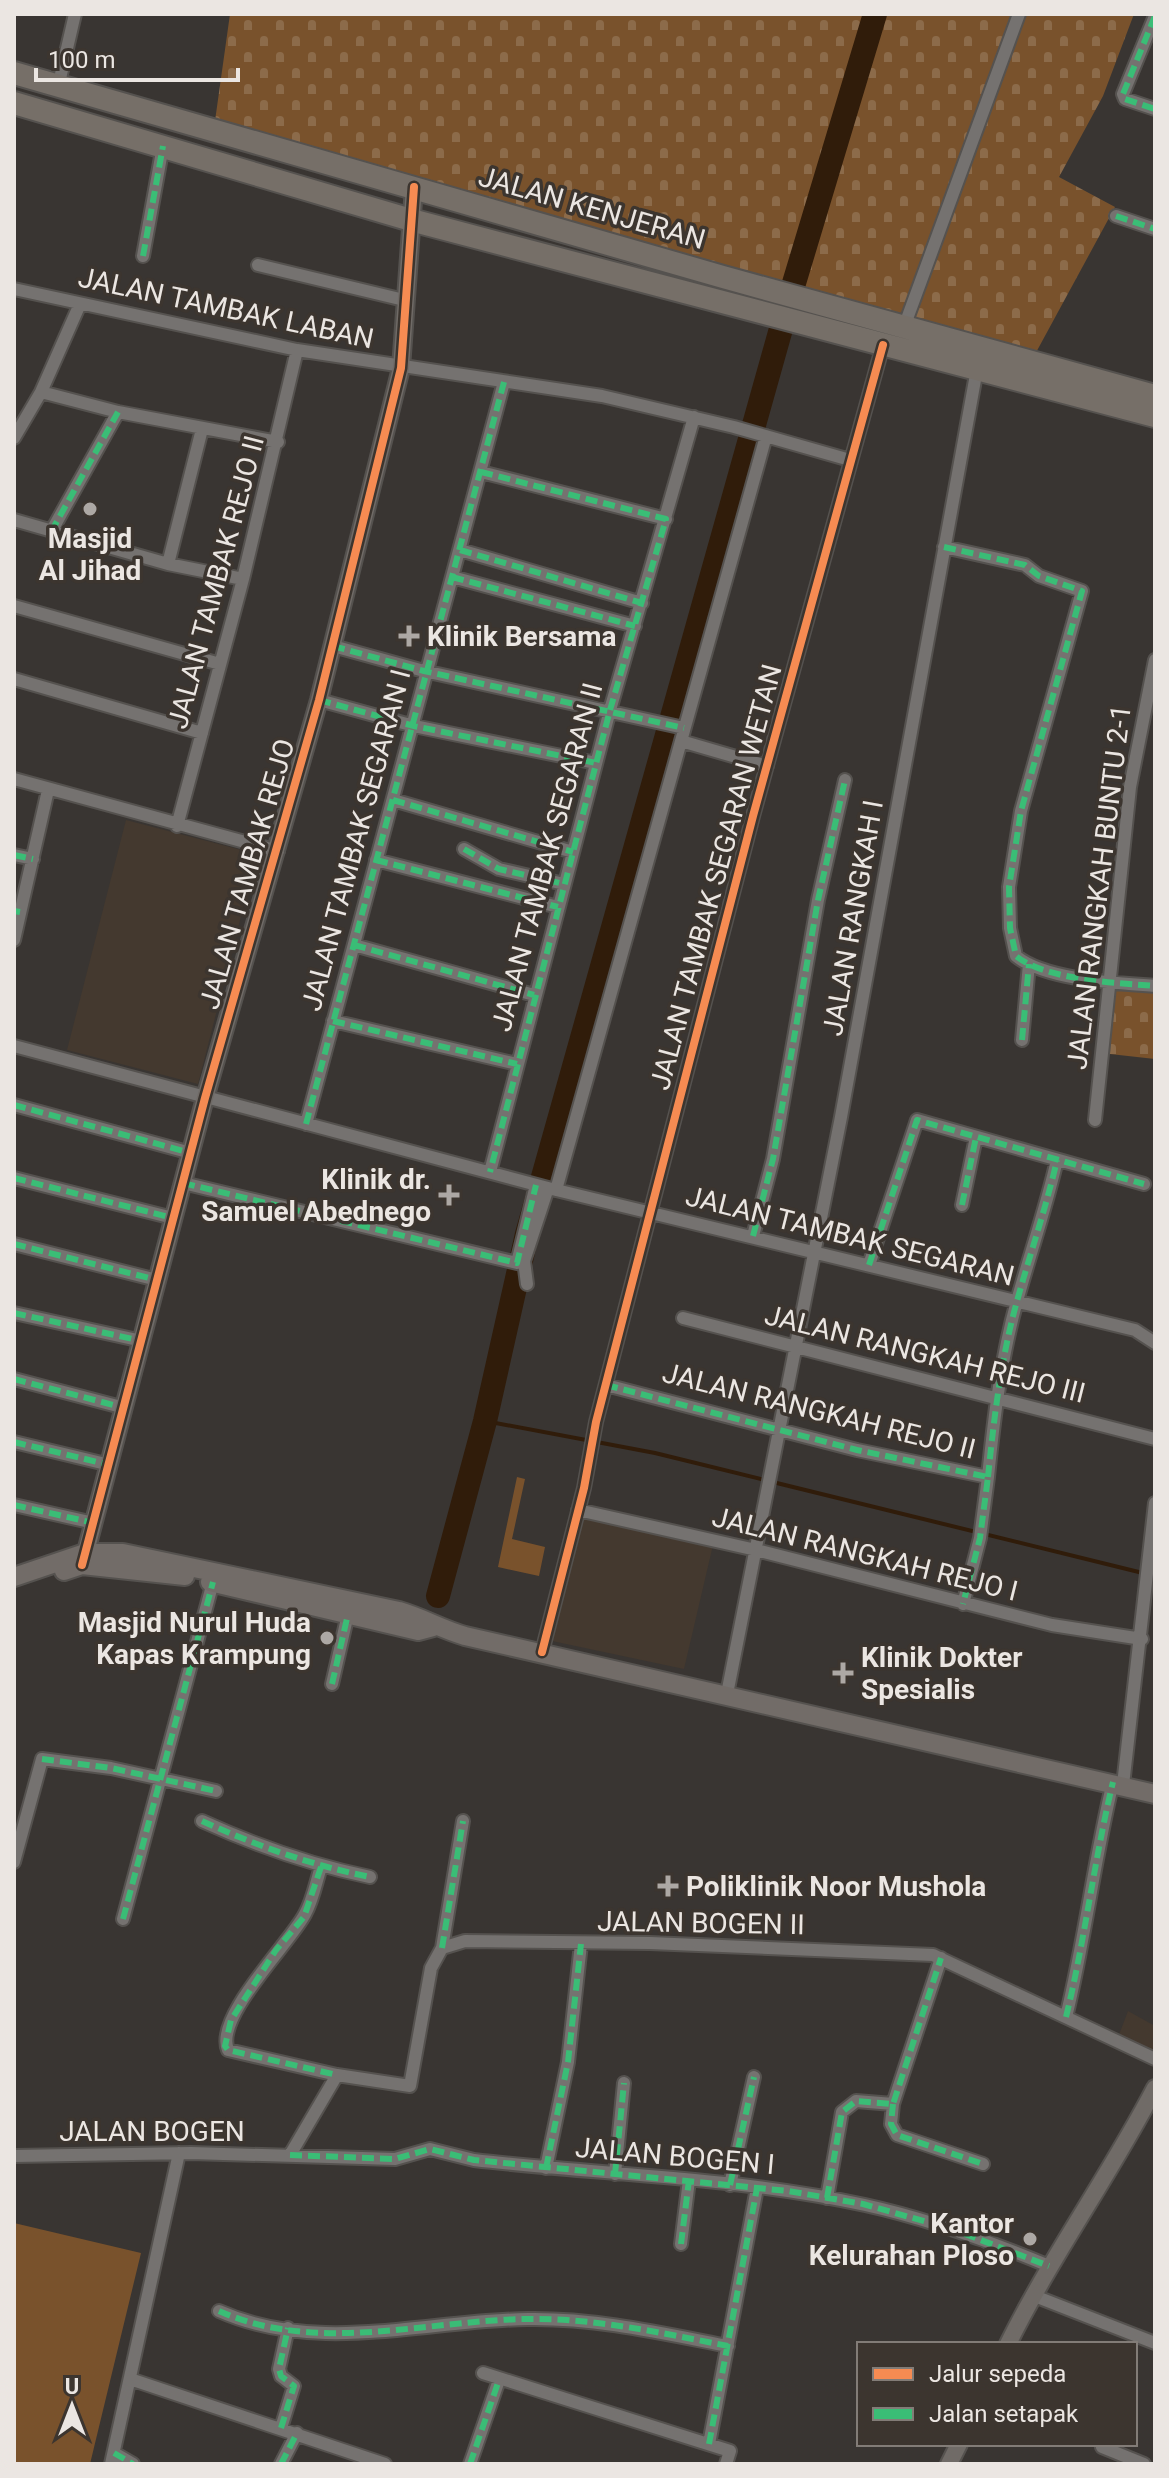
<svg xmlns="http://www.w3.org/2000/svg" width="1169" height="2478" viewBox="0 0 1169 2478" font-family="Roboto,sans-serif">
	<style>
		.built { fill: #44392f }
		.grass { fill: #79522c }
		.cemetery { fill: url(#cemetery-stones) }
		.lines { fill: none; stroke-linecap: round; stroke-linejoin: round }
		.stream { stroke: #301c0a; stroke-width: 4 }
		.river { stroke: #301c0a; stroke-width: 24 }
		.street-casing { stroke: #55524f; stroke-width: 16 }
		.secondary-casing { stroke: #55524f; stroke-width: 20 }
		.primary-casing { stroke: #55524f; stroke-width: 22 }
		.highway-casing { stroke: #55524f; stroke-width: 26 }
		.street { stroke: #757270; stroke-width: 12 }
		.secondary { stroke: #706b67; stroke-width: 16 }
		.primary { stroke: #726c68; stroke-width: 18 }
		.highway { stroke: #766f68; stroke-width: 22 }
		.quiet { stroke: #3abd76; stroke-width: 6; stroke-dasharray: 12 6; stroke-linecap: butt }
		.cycleway-casing { stroke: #3c352f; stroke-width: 13 }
		.cycleway { stroke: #f68b52; stroke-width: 8 }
		.poi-dot { fill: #ada8a4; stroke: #3c352f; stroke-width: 3 }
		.labels { text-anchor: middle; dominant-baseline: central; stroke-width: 7; stroke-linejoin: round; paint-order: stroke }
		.street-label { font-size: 28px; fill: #ebe6e2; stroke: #3c352f }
		.poi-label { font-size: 28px; font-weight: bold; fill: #ebe6e2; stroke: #3c352f; text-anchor: start }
	</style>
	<defs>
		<pattern id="cemetery-stones" width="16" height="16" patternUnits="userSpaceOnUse" patternTransform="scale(2)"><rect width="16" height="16" fill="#79522c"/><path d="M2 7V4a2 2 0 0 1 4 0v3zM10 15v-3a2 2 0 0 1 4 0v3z" fill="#8c6b4a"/></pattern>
	</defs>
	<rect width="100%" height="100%" fill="#393532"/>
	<path class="built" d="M126,820L257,854L198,1084L67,1050Z
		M583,1514L713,1545L684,1669L552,1641Z
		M1128,2011L1155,2026V2058L1117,2040Z"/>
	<path class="grass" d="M517,1477L525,1479L512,1539L545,1547L539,1576L498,1567Z
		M14,2223L141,2253L90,2464H14Z"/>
	<path class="cemetery" d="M230,14H1134L1103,96L1059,177L1115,207L1033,358L215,121Z
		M1112,987L1155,990V1059L1110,1054Z"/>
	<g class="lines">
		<path class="stream" d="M485,1421L655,1453L1155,1576"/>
		<path class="river" d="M438,1596L485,1421L527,1234L791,293L875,14"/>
		<g class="street-casing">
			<path id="street" d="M1155,16L1123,94L1125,99L1155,109
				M58,87L75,14
				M1116,216L1155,229
				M143,256L163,146
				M258,265L404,300
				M14,289L297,350L602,396L734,427L850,460
				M904,327L1019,14
				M41,392L118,412L278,442
				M14,438L41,392L80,304
				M481,472L666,519
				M14,520L168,564L243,579
				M51,532L118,412
				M944,547L1025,565L1039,576L1082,591L1021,811L1009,887L1010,928L1016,956C1045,980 1118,983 1155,986
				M460,550L642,603
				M168,564L202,429
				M452,577L635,626
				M14,606L220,664
				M333,646L424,671L684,728
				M14,679L202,733
				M319,700L414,726L596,763
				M681,741L767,766
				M14,779L278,851
				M393,800L573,852
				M177,826L243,579L297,350
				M464,849L499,869L564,884
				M14,855L33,859
				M376,860L558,907
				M14,940L48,790
				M354,945L534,995
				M333,1021L517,1064
				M1022,1040L1029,964
				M14,1046L548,1188L1135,1330L1155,1343
				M14,1105L191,1153
				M1095,1120L1130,787L1155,660
				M306,1124L504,382
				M490,1172L610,710L694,417
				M14,1178L173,1218
				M183,1183L517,1263L536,1185
				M556,1190L766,436
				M962,1205L976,1137
				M753,1236L773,1159L818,900L845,780
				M14,1244L157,1280
				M869,1265L917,1120L1144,1184
				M527,1284L524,1261L548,1188
				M14,1313L142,1341
				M683,1318L1155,1439
				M14,1379L125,1408
				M606,1385L857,1450L988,1477L980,1538L963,1604
				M14,1442L110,1465
				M988,1477C994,1418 1001,1358 1017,1301C1030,1254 1046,1208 1057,1160
				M14,1505L94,1523
				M578,1510L756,1550L1052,1625L1142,1639
				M542,1652L584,1488L596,1422L753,816L883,345
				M332,1684L348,1614
				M727,1694L841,1117L977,369
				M1123,1785L1155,1503
				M202,1821C257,1846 311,1865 370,1877
				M14,1862L42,1759L111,1768L216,1791
				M321,1867C316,1882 313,1900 305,1914C290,1943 214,2017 228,2050L337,2075L410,2086L431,1968L442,1948L465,1941L650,1943L933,1955L1155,2059
				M123,1919L213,1582
				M442,1948L463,1821
				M1066,2017C1085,1940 1094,1860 1113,1782
				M893,2104L891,2124L897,2135L983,2164
				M290,2155L337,2075
				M14,2156L191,2153L395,2159L430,2149L474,2160C604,2175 737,2177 865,2205C929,2219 989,2241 1049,2266
				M546,2168L568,2062L581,1944
				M615,2174L624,2083
				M730,2185L754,2077
				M827,2198L842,2112L856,2101L893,2104L941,1958
				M681,2244L689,2180
				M1032,2295L1155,2343
				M219,2311C318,2355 426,2320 528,2319C596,2318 661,2333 728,2346
				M483,2373L730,2451L726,2464
				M130,2379L385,2464
				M281,2428L294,2386L281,2376L279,2369L288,2328
				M709,2444L757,2188
				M1102,2447L1144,2464
				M114,2453L133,2464
				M111,2464L179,2153
				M281,2464L297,2433
				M470,2464L499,2380"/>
		</g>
		<g class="secondary-casing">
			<path id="secondary" d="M83,1563L205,1098L319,700L401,368L414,187
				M1008,2344C1052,2255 1110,2175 1155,2088
				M949,2464L959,2444"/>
		</g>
		<g class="primary-casing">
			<path id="primary" d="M64,1571L82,1565L185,1576
				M14,1577L85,1553H123L399,1611C423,1618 441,1629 465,1636L1155,1794
				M210,1582L418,1631L433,1627"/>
		</g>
		<g class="highway-casing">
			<path id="highway" d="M14,73L723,277L1155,396
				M14,103L411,220L1155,416"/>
		</g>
		<use href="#street" class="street"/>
		<use href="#secondary" class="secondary"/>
		<use href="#primary" class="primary"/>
		<use href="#highway" class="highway"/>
		<path class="quiet" d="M1155,16L1123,94L1125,99L1155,109
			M1116,216L1155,229
			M143,256L163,146
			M481,472L666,519L610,710L490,1172
			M51,532L118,412
			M944,547L1025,565L1039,576L1082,591L1021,811L1009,887L1010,928L1016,956C1045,980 1118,983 1155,986
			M460,550L642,603
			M452,577L635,626
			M333,646L424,671L684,728
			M319,700L414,726L596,763
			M393,800L573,852
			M464,849L499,869L564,884
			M14,855L33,859
			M376,860L558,907
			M14,911L20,912
			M354,945L534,995
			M333,1021L517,1064
			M1022,1040L1029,964
			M14,1105L191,1153
			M306,1124L504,382
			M14,1178L173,1218
			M183,1183L517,1263L536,1185
			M962,1205L976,1137
			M753,1236L773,1159L818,900L845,780
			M14,1244L157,1280
			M869,1265L917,1120L1144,1184
			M14,1313L142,1341
			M14,1379L125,1408
			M606,1385L857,1450L988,1477L980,1538L963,1604
			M14,1442L110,1465
			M988,1477C994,1418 1001,1358 1017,1301C1030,1254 1046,1208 1057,1160
			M14,1505L94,1523
			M332,1684L348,1614
			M42,1759L111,1768L216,1791
			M202,1821C257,1846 311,1865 370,1877
			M321,1867L304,1917L276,1950L231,2020L225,2046L228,2050L337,2075
			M123,1919L213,1582
			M442,1948L463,1821
			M1066,2017C1085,1940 1094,1860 1113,1782
			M893,2104L891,2124L897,2135L983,2164
			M290,2155L395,2159L430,2149L474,2160L788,2191L863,2204L952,2229L1049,2266
			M546,2168L568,2062L581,1944
			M615,2174L624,2083
			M730,2185L754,2077
			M827,2198L842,2112L856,2101L893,2104L941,1958
			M681,2244L689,2180
			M219,2311C318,2355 426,2320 528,2319C596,2318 661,2333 728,2346
			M281,2428L294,2386L281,2376L279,2369L288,2328
			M709,2444L757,2188
			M114,2453L133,2464
			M281,2464L297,2433
			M470,2464L499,2380"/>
		<g class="cycleway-casing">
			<path id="cycleway" d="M82,1565L205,1098L319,700L401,368L414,187
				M542,1652L584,1488L596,1422L753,816L883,345"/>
		</g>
		<use href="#cycleway" class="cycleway"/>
	</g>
	<g class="poi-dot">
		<circle cx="90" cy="509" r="8"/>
		<path d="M405 624h8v8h8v8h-8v8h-8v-8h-8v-8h8z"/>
		<path d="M445 1183h8v8h8v8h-8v8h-8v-8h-8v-8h8z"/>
		<circle cx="327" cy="1638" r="8"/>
		<path d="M839 1661h8v8h8v8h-8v8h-8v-8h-8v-8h8z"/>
		<path d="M664 1874h8v8h8v8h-8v8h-8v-8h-8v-8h8z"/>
		<circle cx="1030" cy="2239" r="8"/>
	</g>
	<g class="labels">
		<g class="street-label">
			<text transform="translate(592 208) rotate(16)">JALAN KENJERAN</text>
			<text transform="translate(226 308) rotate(12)">JALAN TAMBAK LABAN</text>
			<text transform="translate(216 582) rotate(-75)">JALAN TAMBAK REJO II</text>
			<text transform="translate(356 840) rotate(-75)">JALAN TAMBAK SEGARAN I</text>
			<text transform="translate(547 857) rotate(-75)">JALAN TAMBAK SEGARAN II</text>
			<text transform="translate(247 874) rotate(-74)">JALAN TAMBAK REJO</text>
			<text transform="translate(716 877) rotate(-75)">JALAN TAMBAK SEGARAN WETAN</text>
			<text transform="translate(1099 887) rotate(-83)">JALAN RANGKAH BUNTU 2-1</text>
			<text transform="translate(853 918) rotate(-80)">JALAN RANGKAH I</text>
			<text transform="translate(850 1236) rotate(14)">JALAN TAMBAK SEGARAN</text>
			<text transform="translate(925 1354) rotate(14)">JALAN RANGKAH REJO III</text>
			<text transform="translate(819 1411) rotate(14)">JALAN RANGKAH REJO II</text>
			<text transform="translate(865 1554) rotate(14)">JALAN RANGKAH REJO I</text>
			<text transform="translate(701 1923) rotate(1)">JALAN BOGEN II</text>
			<text x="152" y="2131">JALAN BOGEN</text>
			<text transform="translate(675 2156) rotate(5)">JALAN BOGEN I</text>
		</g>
		<g class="poi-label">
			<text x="90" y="538" text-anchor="middle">Masjid<tspan x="90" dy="32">Al Jihad</tspan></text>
			<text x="427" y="636">Klinik Bersama</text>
			<text x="431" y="1179" text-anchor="end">Klinik dr.<tspan x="431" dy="32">Samuel Abednego</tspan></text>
			<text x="311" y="1622" text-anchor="end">Masjid Nurul Huda<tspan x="311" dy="32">Kapas Krampung</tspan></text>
			<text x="861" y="1657">Klinik Dokter<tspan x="861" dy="32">Spesialis</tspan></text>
			<text x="686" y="1886">Poliklinik Noor Mushola</text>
			<text x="1014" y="2223" text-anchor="end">Kantor<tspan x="1014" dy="32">Kelurahan Ploso</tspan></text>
		</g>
	</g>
	<rect width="1169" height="2478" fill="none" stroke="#ebe6e2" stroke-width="32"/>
	<rect x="857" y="2342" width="280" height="104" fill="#3c352f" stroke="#827c77" stroke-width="2"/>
	<rect x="873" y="2368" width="40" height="12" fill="#f68b52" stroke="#827c77" stroke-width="2"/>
	<text x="929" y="2382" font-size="24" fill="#ebe6e2">Jalur sepeda</text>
	<rect x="873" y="2408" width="40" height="12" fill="#3abd76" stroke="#827c77" stroke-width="2"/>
	<text x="929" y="2422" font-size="24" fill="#ebe6e2">Jalan setapak</text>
	<g transform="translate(72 2406)" stroke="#3c352f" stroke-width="6" paint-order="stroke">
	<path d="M0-6L14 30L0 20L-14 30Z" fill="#ebe6e2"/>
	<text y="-12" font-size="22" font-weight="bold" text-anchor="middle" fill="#ebe6e2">U</text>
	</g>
	<path d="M36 68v12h202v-12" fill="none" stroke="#ebe6e2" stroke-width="4"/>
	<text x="48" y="68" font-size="24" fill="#ebe6e2" stroke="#3c352f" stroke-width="6" paint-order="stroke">100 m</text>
</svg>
